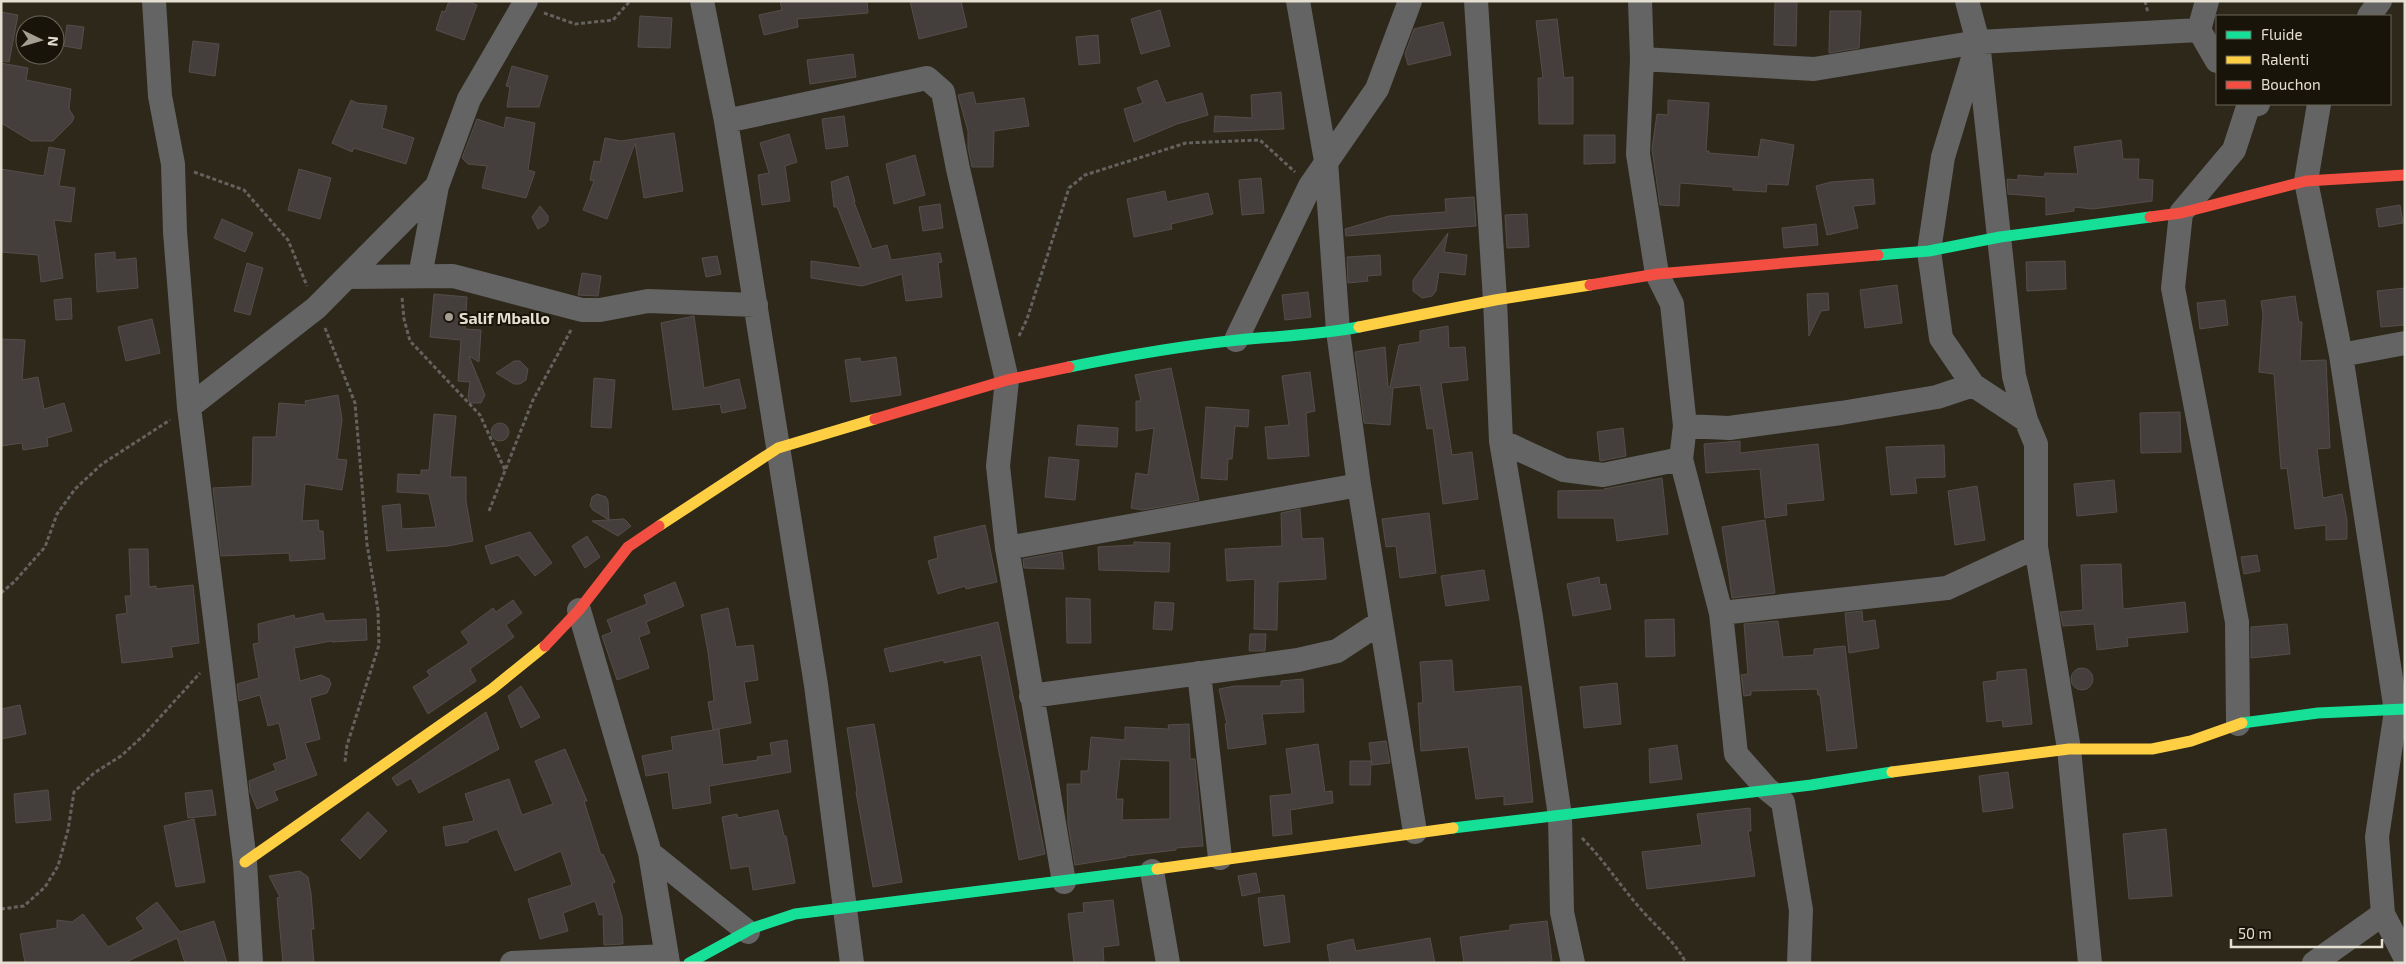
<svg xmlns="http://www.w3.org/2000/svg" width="2406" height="964" viewBox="0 0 2406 964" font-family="'Exo 2',sans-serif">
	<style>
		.building { fill: #443e3c; stroke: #544e4b; fill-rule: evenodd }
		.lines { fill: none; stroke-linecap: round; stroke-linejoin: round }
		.path { stroke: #64625f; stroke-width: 3; stroke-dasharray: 4 2.5; stroke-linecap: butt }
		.street { stroke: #656465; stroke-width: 24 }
		.fast { stroke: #16e098; stroke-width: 11 }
		.slow { stroke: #ffcf43; stroke-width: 11 }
		.jam { stroke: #f24e42; stroke-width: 11 }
		.poi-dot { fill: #a49f90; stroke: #181409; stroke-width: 2 }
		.labels { text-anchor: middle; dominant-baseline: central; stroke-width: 4; stroke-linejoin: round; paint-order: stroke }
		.poi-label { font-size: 16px; font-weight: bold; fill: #e4dfd0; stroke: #181409; text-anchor: start }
	</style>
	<rect width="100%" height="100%" fill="#2d281a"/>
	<path class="building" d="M449,1H466L477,5L464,40L436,30L442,11L445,12Z
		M780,1H867L868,13L797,19L798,27L764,35L759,15L782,10Z
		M910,1H961L967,27L919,39Z
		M1775,1H1797L1796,46L1774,45Z
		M1160,10L1170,46L1141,54L1131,19Z
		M1830,11H1861L1859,48L1829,53Z
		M1,12L18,15L9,62L1,61Z
		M640,16L672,18L670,48L638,47Z
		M1557,19L1564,78L1573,77V124H1539L1538,78H1543L1536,21Z
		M1443,22L1451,55L1408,65L1405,54L1414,29Z
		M67,25L84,27L81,49L64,46Z
		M1098,35L1100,63L1079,65L1076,37Z
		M193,41L219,44L215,76L189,72Z
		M853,54L856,77L810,84L807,60Z
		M1,63L28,68L26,80L71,89L69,109L74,117L72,122L53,141H31L1,123Z
		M512,66L548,76L539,107H507L510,87L506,86Z
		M1157,80L1166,103L1202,93L1208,115L1177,124L1134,142L1124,109L1143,103L1137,88Z
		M973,92L976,104L1024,98L1029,126L994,131L993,167H972L968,148V131L958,95Z
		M1281,92L1284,129L1214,132L1215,116L1252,118L1251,95Z
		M351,100L357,103L387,106L382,128L414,138L406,164L354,148L352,152L332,143Z
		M1668,100L1709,103L1706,151H1709V153L1758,157L1761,139L1794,145L1788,185L1767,184L1766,192L1733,190V187L1680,183L1679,206L1660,205L1652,149L1657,114L1668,115Z
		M844,116L848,146L826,149L822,119Z
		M506,117L535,123L528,170L535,172L526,198L482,188L487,166L468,164L462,158L477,119L504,128Z
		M674,133L683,191L644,198L635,143L607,219L583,210L594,181L590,180L594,161L600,162L605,138L621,141Z
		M789,134L797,162L785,166L790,201L762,205L758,175L769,173L760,143Z
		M1584,135H1615V163L1584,164Z
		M2121,140L2123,159H2139L2138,179L2153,180L2152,201L2093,209L2074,207V211L2046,215V197L2008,194L2007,179L2018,180V175L2044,177L2045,173L2078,174L2074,147Z
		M49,147L65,150L59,186L75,188L71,222L54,220L63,278L41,282L38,255L1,252V169L44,176Z
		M915,155L925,195L894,204L886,164Z
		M299,169L331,178L320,219L288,210Z
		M848,176L855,202H854L872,249L887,245L891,260L940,253L942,262L938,263L942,297L906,301L902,274L862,286L811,278V261L861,268L837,207H834L831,182Z
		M1261,178L1264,213L1242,215L1239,180Z
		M1873,179L1875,204L1853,206L1858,228L1827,235L1816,186L1831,182Z
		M1165,191L1167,202L1208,193L1213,214L1171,224L1172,229L1134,237L1127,199Z
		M1474,197L1476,226L1346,236L1345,229L1389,216L1446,212L1445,199Z
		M940,204L943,228L923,231L919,207Z
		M2400,205L2403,223L2379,227L2376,209Z
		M540,206L548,216V221L545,225L538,229L532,217Z
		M1527,214L1529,247L1507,248L1505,215Z
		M222,219L253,233L245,252L214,238Z
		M1816,224L1818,245L1784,248L1782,228Z
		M1448,233L1444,252L1467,255L1465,275L1439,272L1436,291L1432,296L1422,298L1413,291V280Z
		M115,252V260L136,258L138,288L97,292L95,254Z
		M1380,255L1381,275L1367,276L1368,281L1348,283L1347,257Z
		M717,256L721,274L706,277L702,258Z
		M2065,261L2066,289L2027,291L2026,262Z
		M247,263L263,268L250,315L234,311Z
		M582,273L601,276L598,296L578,295Z
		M1897,285L1902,323L1865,328L1860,290Z
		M2405,288V325L2381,327L2377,291Z
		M1308,292L1311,317L1285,320L1282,295Z
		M1828,293L1829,310L1821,311L1809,336L1807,294Z
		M434,294L467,297L465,329L481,330L479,362L469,356L485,395L481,403H470L468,397L470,382L458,381L461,340L430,337Z
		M2295,296L2299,322H2302L2300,361L2326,360L2330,448L2317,449L2323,498L2342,494L2347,520V539L2326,540V525L2295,529L2287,468L2281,469L2274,374L2259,372L2263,314L2261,301Z
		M71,298L72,319L56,320L54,300Z
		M2225,300L2228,325L2200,329L2197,303Z
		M694,316L704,388L739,379L746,408L722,413L720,404L673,410L661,323Z
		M152,319L160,353L126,361L118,327Z
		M1448,326L1449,348L1465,347L1468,380L1441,383L1452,455L1472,452L1478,499L1443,504L1433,428L1427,429L1420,385L1393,388L1390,425L1364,423L1355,352L1385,347L1388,387H1390L1399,345L1420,342V331Z
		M1,339L25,340L22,380L38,377L44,409L64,403L72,431L47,438L48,446L23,450L22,443L1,446Z
		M896,357L901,395L851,402L845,360L860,358L861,362Z
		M514,361H520L528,369L526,380L520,384H514L496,373Z
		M1171,368L1199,500L1143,510L1131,508L1136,473L1148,475L1154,428L1136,431V401H1141L1135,375Z
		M1310,372L1315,411L1306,413L1309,456L1268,459L1265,427L1289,425L1282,376Z
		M594,378L615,380L611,428L591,427Z
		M338,395L342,419L337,459L347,460L342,490L305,484L302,521L318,520L319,531H323L325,559L290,561L289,553L221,556L213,488L252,486L253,437H276L279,403L306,405L305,401Z
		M1206,407L1249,410L1248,427L1235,426L1232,459H1228L1227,480L1201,478Z
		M2180,412L2181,452L2141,453L2140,413Z
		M434,414L456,416L450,477H466V501L473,541L448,546L387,551L382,506L400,504L402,529L436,527L429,494L397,492L398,474L421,475V470H429Z
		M491 432a9 9 0 1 1 18 0a9 9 0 1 1-18 0Z
		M1078,425L1118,428L1117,447L1076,445Z
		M1623,428L1626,456L1600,461L1597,432Z
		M1740,441V453L1818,444L1824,500L1786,504L1787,515L1765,518L1760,469L1706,473L1704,444Z
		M1944,445L1945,477L1915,478L1917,493L1891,495L1886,447Z
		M1049,457L1079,460L1075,500L1045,497Z
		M1662,478L1668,534L1617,541L1614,518H1558V491L1604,490V489Z
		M2114,480L2117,512L2077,516L2074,484Z
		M1977,486L1985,540L1955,545L1948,491Z
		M597,494L606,497L608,501L609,520L593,510L590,506L592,497Z
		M1300,509L1302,539L1323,538L1326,579L1278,582L1277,630L1254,629L1255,579L1227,581L1225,549L1282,546L1281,513Z
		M1429,513L1436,573L1400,578L1396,546L1386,547L1382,519Z
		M624,519L631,526L618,536L592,521Z
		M1765,520L1775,593L1732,598L1722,527Z
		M985,525L997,582L966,589L965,586L938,594L928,561L938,558L934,537Z
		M530,532L552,563L535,576L518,555L491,564L485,546Z
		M587,536L600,557L585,568L572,546Z
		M1134,542L1170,543L1169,572L1099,570L1098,547L1134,545Z
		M129,549H148L149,587L156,586V589L193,585L199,643L171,647L173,657L122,663L116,615L127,613L125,596H131Z
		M1062,552L1064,569L1024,568L1023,559Z
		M2257,555L2260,571L2244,574L2241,557Z
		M2121,564L2123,609L2185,602L2188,632L2127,638L2128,646L2097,650L2094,624L2063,626L2060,612L2083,610L2081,565Z
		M1484,570L1489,600L1446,606L1441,576Z
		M1599,577L1600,585L1606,584L1611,609L1573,616L1567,584Z
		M675,582L684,606L646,622L650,633L639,637L649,668L617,680L602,636L612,632L607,620L647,604L644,595Z
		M1066,598L1090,599L1091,643H1067Z
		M513,600L522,613L506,625L514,637L470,669L476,681L428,714L413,687L430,676L427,671L469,643L461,632L493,608L496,612Z
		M1155,602L1174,603L1172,630L1153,629Z
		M728,608L736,647L753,645L758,680L744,682L751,723L713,730L708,702L714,701L708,652L701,615Z
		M1862,611L1863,622L1875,620L1879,648L1849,653L1845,613Z
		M323,613L325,621L366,619L367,640L332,642L331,641L294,648L300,681L321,675L329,679L331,684L327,693L310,698L320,739L305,743L317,775L274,791L278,800L257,809L250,792L249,781L276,770L273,764L287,759L279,723L268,726L260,695L239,701L237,684L259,678L253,644L259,643L258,624L294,615L295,619Z
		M1674,619L1675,656L1646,657L1645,620Z
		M1778,621L1783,657L1814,655V649L1845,646L1857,748L1827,751L1820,695H1818L1817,689L1751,691V695L1744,696L1741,675L1748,674L1744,624Z
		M998,622L1045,854L1019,860L981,655L944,663V660L890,672L884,649Z
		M2287,624L2290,654L2251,658V627Z
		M1250,634H1266L1265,651H1249Z
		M1452,660L1454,692L1521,686L1533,802L1504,805V796L1476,799L1468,747L1421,751L1418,703H1423L1420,662Z
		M2071 679a11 11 0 1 1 22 0a11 11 0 1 1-22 0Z
		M2026,669L2032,724L2003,727L2002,720L1987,722L1983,682L1997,680V672Z
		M1303,679L1304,712L1262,714L1266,744L1228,749L1225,724H1227L1219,689L1235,686H1281V681Z
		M1617,683L1621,724L1584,728L1580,687Z
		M521,686L540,717L521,728L508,696Z
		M20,705L26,734L1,739V709Z
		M486,712L499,749L419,793L411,778L397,786L392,778Z
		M874,724L902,882L873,887L856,792L857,791L847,728Z
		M1189,724L1190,759H1195L1203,846L1176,848V850L1126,856V857L1075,865L1068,824L1067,784H1081V771H1088L1091,737L1125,740V727L1169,729L1168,725ZM1120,759L1170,761V819L1122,820L1123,799H1116Z
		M719,729L723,765L758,760L757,757L772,755L770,743L787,740L791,772L709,786L711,803L673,809L668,772L646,776L642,756L673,750L671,737Z
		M1386,741L1390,763L1372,765L1369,743Z
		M1318,744L1325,792L1332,791L1333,803L1290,810L1292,834L1273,836L1270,796L1292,794L1286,749Z
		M1677,745L1682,779L1650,783L1649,749Z
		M565,749L587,801H584L601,855L603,854L615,882L612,884L622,917L623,944L604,945L603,914L599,915L595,901L563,913L568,931L540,939L528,899L572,885L561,851L515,871L497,829L468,840V842L446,846L443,827L474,821L465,794L509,779L522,815L553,804L535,761Z
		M1350,761H1371L1370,785H1350Z
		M2008,772L2013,808L1983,812L1979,776Z
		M48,790L51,820L16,823L14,794Z
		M212,790L216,815L188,818L185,793Z
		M1750,808L1751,831H1748L1755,876L1647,889L1642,852L1702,845L1697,814Z
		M778,810L784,836H786L795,883L753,890L749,866L731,869L722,817L737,814L738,818Z
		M368,812L387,831L360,859L341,840Z
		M194,819L205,882L176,887L164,826Z
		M2166,829L2172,896L2129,899L2123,834Z
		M300,871L308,877L311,894L314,929H311L314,963H283L277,898L280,897L269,876Z
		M1256,873L1260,892L1242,896L1238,876Z
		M1284,895L1290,942L1264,946L1258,898Z
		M1113,900L1119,945L1103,947L1104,963H1074L1068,914L1084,912L1083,903Z
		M157,902L180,932L214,921L227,963H185L177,938L124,963H25L20,934L57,928V920L72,922L83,914L108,947L144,929L136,918Z
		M1547,921L1552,961L1464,963L1460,937L1510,930V925Z
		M1430,938L1435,963H1330L1327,945L1353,939L1356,951Z"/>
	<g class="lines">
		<path class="path" d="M2145,1L2148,13
			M544,13L575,24L613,20L630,1
			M194,172L244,190L288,240L307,286
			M402,298L404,319L410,341L480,415L505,470
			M325,328L355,403L367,544L378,610L379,645L347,745L345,762
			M1019,336L1027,319L1069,188L1085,175L1186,143L1260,140L1295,172
			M489,511L533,400L571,330
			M1,593L14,582L45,547L57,514L75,489L102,464L170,420
			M1582,838C1603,859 1619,884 1639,907C1655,926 1674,940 1686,963
			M1,909L24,906L45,887L58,866L68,830L74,792L94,773L121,756L143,736L200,673"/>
		<path class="street" d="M154,1L160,96L173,164L175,232L189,407L245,862L251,963
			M702,1L726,121L816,685L852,963
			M1298,1L1326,161L1338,331L1359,485L1415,832
			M1476,1L1495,300L1501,441L1531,617L1560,816L1562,912L1573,963
			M1640,1L1642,59L1638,154L1657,274L1672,304L1685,426L1681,459L1721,613L1736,754L1767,789L1783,802L1801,910L1799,963
			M1967,1L1978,42L2014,376L2026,420L2036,444V547L2069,749L2090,963
			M2207,1L2199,30L2217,61
			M2369,16L2380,1
			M1642,59L1814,69L1978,42
			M2319,104L2306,181L2341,355L2396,711L2377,837L2383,914L2405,957
			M726,121L927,78L943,92L958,169L1007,380L998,466L1007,548L1064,882
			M420,276L437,186
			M348,277L453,276L582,310H600L648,301L756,305
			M1236,340L1310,186L1377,89L1410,1
			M2341,355L2405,343
			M189,407L316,308L437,186L469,99L526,1
			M2026,420L1973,385L1941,338L1929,251L1943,157L1978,42L2199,30
			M1685,426L1729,428L1841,413L1937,397L1973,385
			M1501,441L1564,470L1603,475L1681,459
			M1007,548L1359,485
			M579,610L650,853L668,963
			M1721,613L1947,588L2036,547
			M1199,673L1220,858
			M1031,696L1298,660L1337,651L1381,622
			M2238,724L2237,622L2173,288L2181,213L2234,150L2248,107L2258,104
			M650,853L748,932
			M1152,871L1168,963
			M512,963L667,956
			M2314,963L2383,914"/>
		<path class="fast" d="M1878,255L1929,251L2000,237L2150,217
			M1069,367C1124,356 1181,346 1238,340C1278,336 1319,335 1359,327
			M2242,723L2318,713L2405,709
			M1453,828L1811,785L1892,772
			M689,963L753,928L795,914L1157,869"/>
		<path class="slow" d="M1359,327L1495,300L1590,285
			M659,526L778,448L875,419
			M1892,772L2069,749H2152L2191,741L2242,723
			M245,862L492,689L545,646
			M1157,869L1453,828"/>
		<path class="jam" d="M2150,217L2181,213L2306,181L2405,175
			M1590,285L1657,274L1878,255
			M875,419L1007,380L1069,367
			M545,646L579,610L628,547L659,526"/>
	</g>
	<circle class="poi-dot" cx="449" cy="317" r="5"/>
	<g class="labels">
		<g class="poi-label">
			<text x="459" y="317">Salif Mballo</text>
		</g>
	</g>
	<rect width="2406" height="964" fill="none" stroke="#e4dfd0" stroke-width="5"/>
	<rect x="2216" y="15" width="175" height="90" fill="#181409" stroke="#6a6559"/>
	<rect x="2226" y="31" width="25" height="8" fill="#16e098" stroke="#6a6559"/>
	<text x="2261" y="40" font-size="15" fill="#e4dfd0">Fluide</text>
	<rect x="2226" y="56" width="25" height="8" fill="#ffcf43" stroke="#6a6559"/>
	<text x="2261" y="65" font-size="15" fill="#e4dfd0">Ralenti</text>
	<rect x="2226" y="81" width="25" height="8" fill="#f24e42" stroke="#6a6559"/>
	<text x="2261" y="90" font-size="15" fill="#e4dfd0">Bouchon</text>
	<g transform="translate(40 40) rotate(95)"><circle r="24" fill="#181409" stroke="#6a6559"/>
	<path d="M0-4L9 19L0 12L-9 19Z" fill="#a49f90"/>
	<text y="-8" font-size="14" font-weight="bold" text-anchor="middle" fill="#e4dfd0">N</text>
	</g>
	<path d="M2231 939v8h151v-8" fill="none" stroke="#e4dfd0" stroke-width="2.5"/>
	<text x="2238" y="939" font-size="15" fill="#e4dfd0" stroke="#181409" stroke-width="4" paint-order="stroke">50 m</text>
</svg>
